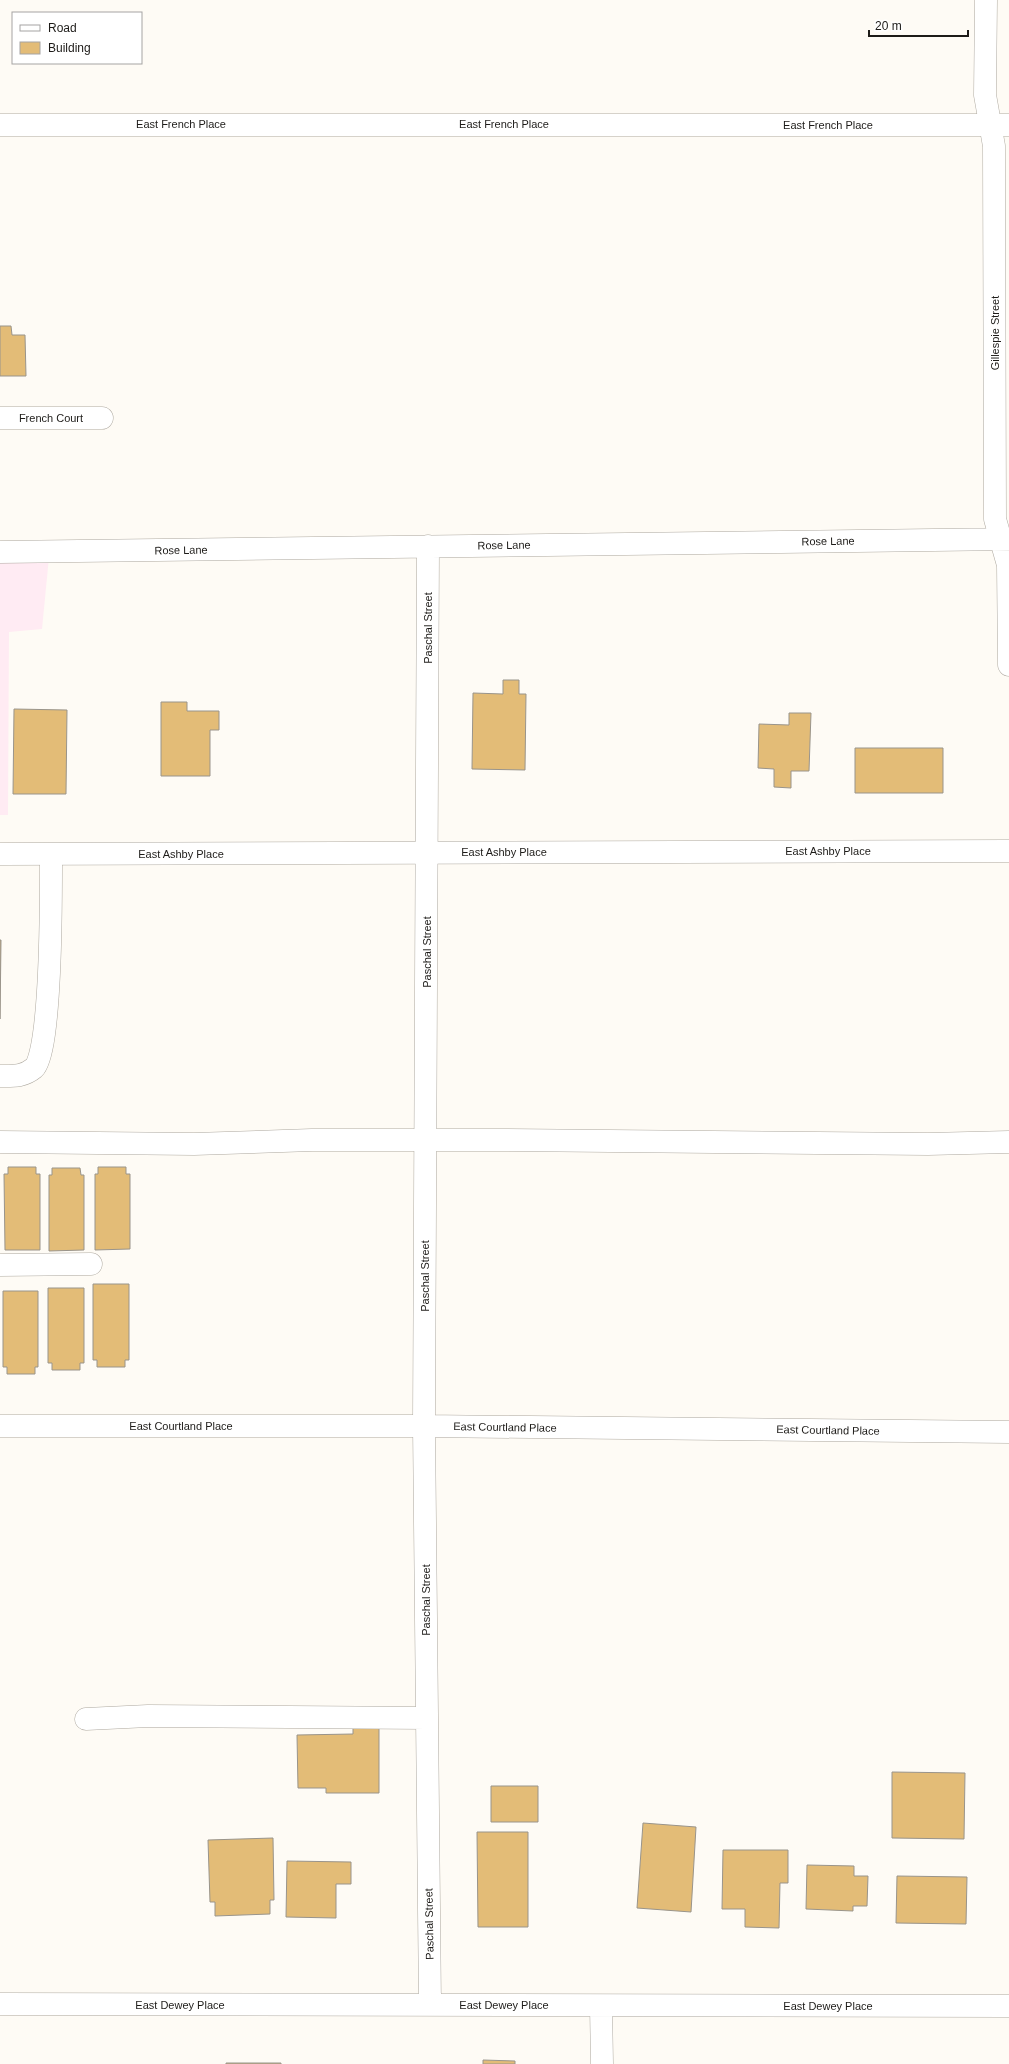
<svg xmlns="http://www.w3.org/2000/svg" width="1009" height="2064" viewBox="0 0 1009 2064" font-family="Helvetica,sans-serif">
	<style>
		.commercial { fill: #ffebf3 }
		.building { fill: #e3bc77; stroke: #99948b }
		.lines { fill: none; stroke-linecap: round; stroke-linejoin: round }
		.minor-casing { stroke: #aea9a0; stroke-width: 23 }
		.major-casing { stroke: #aea9a0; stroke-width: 23 }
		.minor { stroke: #fff; stroke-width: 22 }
		.major { stroke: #fff; stroke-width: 22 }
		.labels { text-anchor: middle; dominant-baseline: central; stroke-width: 4; stroke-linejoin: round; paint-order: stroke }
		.street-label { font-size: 11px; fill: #1d1b18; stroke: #fff }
	</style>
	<rect width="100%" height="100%" fill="#fefbf5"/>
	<path class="commercial" d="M49,557L42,629L9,632L8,815H0V558Z"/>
	<path class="building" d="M0,326H11L12,335H25L26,376H0Z
		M503,680H519V694H526L525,770L472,769L473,693L503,694Z
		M161,702H187V711H219V730H210V776H161Z
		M14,709L67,710L66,794H13Z
		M789,713H811L809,771H791V788L774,787V769L758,768L759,724L789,725Z
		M855,748H943V793H855Z
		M0,940H1L0,1019Z
		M8,1167H36V1174H40V1250H5L4,1174H8Z
		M98,1167H126V1174H130V1249L95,1250V1174H98Z
		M52,1168H80L81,1175H84V1250L49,1251V1175H52Z
		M93,1284H129V1360H125V1367H97V1360H93Z
		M48,1288H84V1363H80V1370H52V1363H48Z
		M3,1291H38V1367H35V1374H7V1367H3Z
		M379,1724V1793H326V1788H298L297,1735L353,1734V1725Z
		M892,1772L965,1773L964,1839L892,1838Z
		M491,1786H538V1822H491Z
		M643,1823L696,1827L691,1912L637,1908Z
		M477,1832H528V1927H478Z
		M273,1838L274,1900H270V1914L215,1916V1902H210L208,1840Z
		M723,1850H788V1883H780L779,1928L745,1927V1909H722Z
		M287,1861L351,1862V1884H336V1918L286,1917Z
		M807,1865L854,1866V1876H868L867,1906H853V1911L806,1909Z
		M897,1876L967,1877L966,1924L896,1923Z
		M483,2060L515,2061V2064H483Z
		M226,2063H281V2064H226Z"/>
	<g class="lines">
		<g class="minor-casing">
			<path id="minor" d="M986,0L985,95L994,146L995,519L1008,565L1009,665
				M0,125H1009
				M0,418H102
				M428,546L424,1426L430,2005
				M0,552L1009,539
				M0,1076C13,1076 23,1077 34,1068C52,1051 51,887 51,855
				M0,1142L194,1144L312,1140H507L928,1144L1009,1142
				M0,1265L91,1264
				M0,1426H424L1009,1432
				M86,1719L148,1716L427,1718
				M0,2004L1009,2006
				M601,2006L602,2064"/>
		</g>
		<g class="major-casing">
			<path id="major" d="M0,854L1009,851"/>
		</g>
		<use href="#minor" class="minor"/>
		<use href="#major" class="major"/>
	</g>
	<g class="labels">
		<g class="street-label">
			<text x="181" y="124">East French Place</text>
			<text x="504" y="124">East French Place</text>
			<text x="828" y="125">East French Place</text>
			<text transform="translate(995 333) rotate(-90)">Gillespie Street</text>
			<text x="51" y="418">French Court</text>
			<text transform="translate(828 541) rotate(-1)">Rose Lane</text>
			<text transform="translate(504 545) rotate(-1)">Rose Lane</text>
			<text transform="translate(181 550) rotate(-1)">Rose Lane</text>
			<text transform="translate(428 628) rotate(-90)">Paschal Street</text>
			<text x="828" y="851">East Ashby Place</text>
			<text x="504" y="852">East Ashby Place</text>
			<text x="181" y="854">East Ashby Place</text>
			<text transform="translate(427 952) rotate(-90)">Paschal Street</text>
			<text transform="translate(425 1276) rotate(-90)">Paschal Street</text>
			<text x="181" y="1426">East Courtland Place</text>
			<text transform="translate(505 1427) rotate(1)">East Courtland Place</text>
			<text transform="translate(828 1430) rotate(1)">East Courtland Place</text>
			<text transform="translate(426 1600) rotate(-90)">Paschal Street</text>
			<text transform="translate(429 1924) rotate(-91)">Paschal Street</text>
			<text x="180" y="2005">East Dewey Place</text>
			<text x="504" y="2005">East Dewey Place</text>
			<text x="828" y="2006">East Dewey Place</text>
		</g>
	</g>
	<rect x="12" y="12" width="130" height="52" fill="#ffffff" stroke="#a5a4a3"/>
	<rect x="20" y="25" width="20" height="6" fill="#ffffff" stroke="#a5a4a3"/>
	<text x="48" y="32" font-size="12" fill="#1d1b18">Road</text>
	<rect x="20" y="42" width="20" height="12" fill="#e3bc77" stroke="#a5a4a3"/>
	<text x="48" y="52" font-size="12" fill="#1d1b18">Building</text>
	<path d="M869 30v6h99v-6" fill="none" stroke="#1d1b18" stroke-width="2"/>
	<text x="875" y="30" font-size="12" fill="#1d1b18" stroke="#ffffff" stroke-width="3" paint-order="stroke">20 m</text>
</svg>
